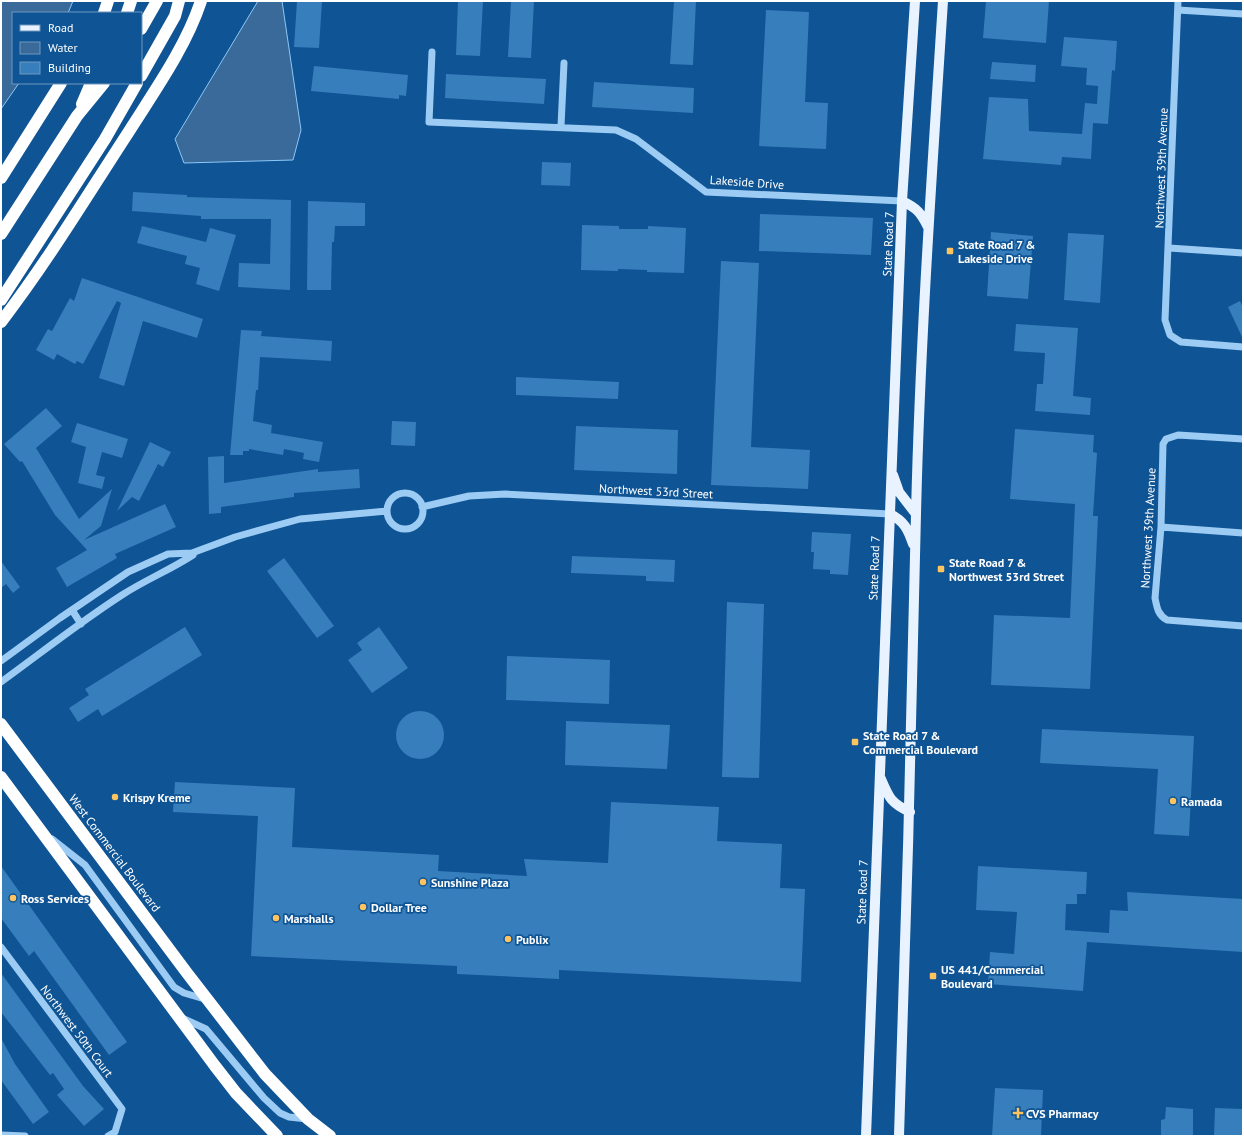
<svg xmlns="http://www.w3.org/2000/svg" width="1244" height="1137" viewBox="0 0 1244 1137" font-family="'PT Sans',sans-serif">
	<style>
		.water { fill: #396a99; stroke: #8dc7f8 }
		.building { fill: #377ebc }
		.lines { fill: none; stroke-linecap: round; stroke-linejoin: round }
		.minor { stroke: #9ccbf4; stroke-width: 7 }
		.major { stroke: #e9f3ff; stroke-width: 10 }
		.highway { stroke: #fff; stroke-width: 12 }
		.poi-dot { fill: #ffc45f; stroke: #0f5494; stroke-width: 1.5 }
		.labels { text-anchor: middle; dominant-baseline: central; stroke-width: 3.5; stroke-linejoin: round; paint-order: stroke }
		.street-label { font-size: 12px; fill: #fff; stroke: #0f5494 }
		.poi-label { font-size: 12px; font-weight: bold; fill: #fff; stroke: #0f5494; text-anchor: start }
	</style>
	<rect width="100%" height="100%" fill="#0f5494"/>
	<path class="water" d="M1,1H73L68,13H13V83H19L1,109Z
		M258,1H282L301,130L293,160L184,163L175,139Z"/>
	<path class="building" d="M297,1H322L319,48L294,47Z
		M458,1H483L480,56L456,55Z
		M511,1H534L531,58L508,57Z
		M674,1H696L693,65L670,64Z
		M986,1H1049L1046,43L983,38Z
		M766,10L809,12L805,102L828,103L826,149L759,146Z
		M1064,37L1117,41L1115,71L1112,70L1108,124L1093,123L1091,159L1062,157L1061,165L983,159L989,97L1028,99L1029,131L1082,134L1085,103L1097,104L1098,86L1086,85L1087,68L1061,66Z
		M992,62L1036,65L1035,82L990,79Z
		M314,66L408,75L406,96L399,95V99L311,91Z
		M446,74L546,79L544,104L445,98Z
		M594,82L694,88L693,113L592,107Z
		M542,162L571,163L570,186L541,185Z
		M133,192L187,195V197L291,200L290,290L238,287L239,263L270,264L271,219H201V216L132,211Z
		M308,201L365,203V226H335L334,242H332L331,290H307Z
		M760,214L873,218L871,255L759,251Z
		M582,225L619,226V229H648V226L686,228L684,273L647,272V270L618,269V271L581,270Z
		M142,226L206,242L210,228L236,235L219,291L196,284L200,268L185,264L187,256L137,243Z
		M991,232L1033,236L1028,299L987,296Z
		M1068,233L1104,235L1100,303L1064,300Z
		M721,261L759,263L751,447L810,450L808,489L711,485Z
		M82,278L203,319L197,338L143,321L124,386L99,378L121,303L117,301L83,364L77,361L75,364L57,354L54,360L36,350L48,329L52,331L70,298L74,301Z
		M1240,301L1243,308V339L1228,307Z
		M1016,324L1078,328L1073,396L1091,398L1090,415L1035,411L1037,384H1043L1045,353L1014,351Z
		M241,330L262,331L261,336L332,341L331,361L260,357L258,390H256L253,421L272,425L271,433L323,442L319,462L303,459L304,453L284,449L283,455L249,449V451H243V455H230Z
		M516,377L619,382L618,399L516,395Z
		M46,408L62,426L36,448L79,519L112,489L101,526L84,540L165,504L176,527L115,554L117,558L67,587L56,568L87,550L55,515L22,461L20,462L4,444Z
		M392,421L416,422L415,446L391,445Z
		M77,423L128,439L122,458L102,452L96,475L105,477L102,489L78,483L86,447L71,442Z
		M576,426L678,430L677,474L574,470Z
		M1015,429L1094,435L1093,452L1097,453L1093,516H1098L1090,689L991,685L994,615L1070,618L1075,504L1010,499Z
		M150,442L171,452L163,467L158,464L139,501L132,497L117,511Z
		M224,456V483L318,469V472L359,469L360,488L294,493V497L221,507V513L209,514L208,457Z
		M812,532L851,534L848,575L830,574V570L813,569L814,552H811Z
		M572,556L675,560L674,582L646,581V576L571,573Z
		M284,558L334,626L317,638L267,571Z
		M1,561L20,587L13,593L6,584L1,588Z
		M727,602L764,604L759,778L722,777Z
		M185,627L202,655L102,716L98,709L78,722L69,708L89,695L85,689Z
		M379,627L408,668L372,693L348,660L362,650L357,643Z
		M507,656L610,660L609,704L506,700Z
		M396 735a24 24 0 1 1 48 0a24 24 0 1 1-48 0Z
		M566,721L670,725L667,769L565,765Z
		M1042,729L1194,736L1189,836L1154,834L1158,769L1040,763Z
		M175,782L295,788L292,847L439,855L438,871L527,876L524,859L608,863L611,802L719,807L717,841L782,844L780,888L805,889L801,982L559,970V979L457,974V966L251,956L258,816L173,812Z
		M1,866L127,1042L109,1055L34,951L29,956L1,918Z
		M978,866L1087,872L1086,894H1077V904H1066L1065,930L1109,933L1110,910L1128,911L1127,892L1243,899V952L1087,942L1083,991L988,984L990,952L1014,954L1017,912L976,910Z
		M1,973L83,1086L104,1109L84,1126L57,1095L64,1089L53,1073L50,1075L1,1012Z
		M1,1038L15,1064L49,1112L33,1124L1,1080Z
		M995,1088L1043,1090L1041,1136H992Z
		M1166,1107L1193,1109V1136H1161V1120L1165,1119Z
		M1215,1108L1243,1109V1136H1214Z"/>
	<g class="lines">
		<path class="minor" d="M1178,1L1165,320L1170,335L1181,342L1243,347
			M1178,10L1243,14
			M432,52L429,122L616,130L636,139L706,192L902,201
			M561,126L564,63
			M1169,248L1243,253
			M1243,439L1178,435L1166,439L1163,444L1161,527L1155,598C1157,608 1158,615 1167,620L1243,626
			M387 511a18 18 0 1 1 36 0a18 18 0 1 1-36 0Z
			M422,507L469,496L505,494L890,514
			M1161,527L1243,533
			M72,610L81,624
			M1,661L60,618L128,572L168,554L192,553L235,537L300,519L387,511
			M1,682C41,653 80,622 122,595C145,580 170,570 193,555
			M52,839L85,865L174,987L184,993L208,1000
			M1,947L122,1109L115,1132L108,1136
			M182,1018L206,1029L264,1098L280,1113L289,1117L307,1119
			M1,1135L25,1136"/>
		<path class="major" d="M902,201C917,208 921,213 928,227
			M893,475L899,492L916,514
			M890,514C904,521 908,529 913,544
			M881,779C889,798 891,803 910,812
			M866,1136L902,201L915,1
			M899,1136C906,929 912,721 916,514C920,343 932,172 943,1"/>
		<path class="highway" d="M104,13L108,1
			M127,13L131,1
			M141,29L157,1
			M141,76L175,16L179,1
			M82,104L91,83
			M1,178L61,83
			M1,234L77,116L104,83
			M1,300L105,139L137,83
			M1,322C47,262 85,199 126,136C153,93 185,49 201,1
			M1,724L187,973L265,1074L308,1119L330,1136
			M1,777L215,1066L236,1093L277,1136"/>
	</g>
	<g class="poi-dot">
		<rect x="946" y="247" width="8" height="8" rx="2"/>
		<rect x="937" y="565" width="8" height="8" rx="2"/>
		<rect x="851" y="738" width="8" height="8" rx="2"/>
		<circle cx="115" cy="797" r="4"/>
		<circle cx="1173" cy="801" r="4"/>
		<circle cx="423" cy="882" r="4"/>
		<circle cx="13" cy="898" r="4"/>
		<circle cx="363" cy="907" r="4"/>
		<circle cx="276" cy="918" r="4"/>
		<circle cx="508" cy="939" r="4"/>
		<rect x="929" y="972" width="8" height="8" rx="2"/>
		<path d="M1016 1107h4v4h4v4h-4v4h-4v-4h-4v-4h4z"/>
	</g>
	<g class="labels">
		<g class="street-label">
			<text transform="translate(1161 168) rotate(-88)">Northwest 39th Avenue</text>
			<text transform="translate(747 182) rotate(4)">Lakeside Drive</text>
			<text transform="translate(888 244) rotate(-88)">State Road 7</text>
			<text transform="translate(656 491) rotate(3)">Northwest 53rd Street</text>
			<text transform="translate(1148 528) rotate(-87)">Northwest 39th Avenue</text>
			<text transform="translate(874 568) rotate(-88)">State Road 7</text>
			<text transform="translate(115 853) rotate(53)">West Commercial Boulevard</text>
			<text transform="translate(862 892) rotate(-88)">State Road 7</text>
			<text transform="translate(77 1031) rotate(53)">Northwest 50th Court</text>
		</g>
		<g class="poi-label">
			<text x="958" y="244">State Road 7 &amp;<tspan x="958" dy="14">Lakeside Drive</tspan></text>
			<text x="949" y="562">State Road 7 &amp;<tspan x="949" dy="14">Northwest 53rd Street</tspan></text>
			<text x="863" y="735">State Road 7 &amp;<tspan x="863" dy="14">Commercial Boulevard</tspan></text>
			<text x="123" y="797">Krispy Kreme</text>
			<text x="1181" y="801">Ramada</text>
			<text x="431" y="882">Sunshine Plaza</text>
			<text x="21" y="898">Ross Services</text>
			<text x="371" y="907">Dollar Tree</text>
			<text x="284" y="918">Marshalls</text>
			<text x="516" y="939">Publix</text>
			<text x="941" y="969">US 441/Commercial<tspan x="941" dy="14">Boulevard</tspan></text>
			<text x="1026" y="1113">CVS Pharmacy</text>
		</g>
	</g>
	<rect width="1244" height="1137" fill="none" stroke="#ffffff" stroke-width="4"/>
	<rect x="12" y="12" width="130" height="72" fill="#0f5494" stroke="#6f98bf"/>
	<rect x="20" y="25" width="20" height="6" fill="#e9f3ff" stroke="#6f98bf"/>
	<text x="48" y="32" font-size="12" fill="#ffffff">Road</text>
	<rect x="20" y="42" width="20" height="12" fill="#396a99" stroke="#6f98bf"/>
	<text x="48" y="52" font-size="12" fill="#ffffff">Water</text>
	<rect x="20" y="62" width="20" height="12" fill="#377ebc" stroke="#6f98bf"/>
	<text x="48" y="72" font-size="12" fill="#ffffff">Building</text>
</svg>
